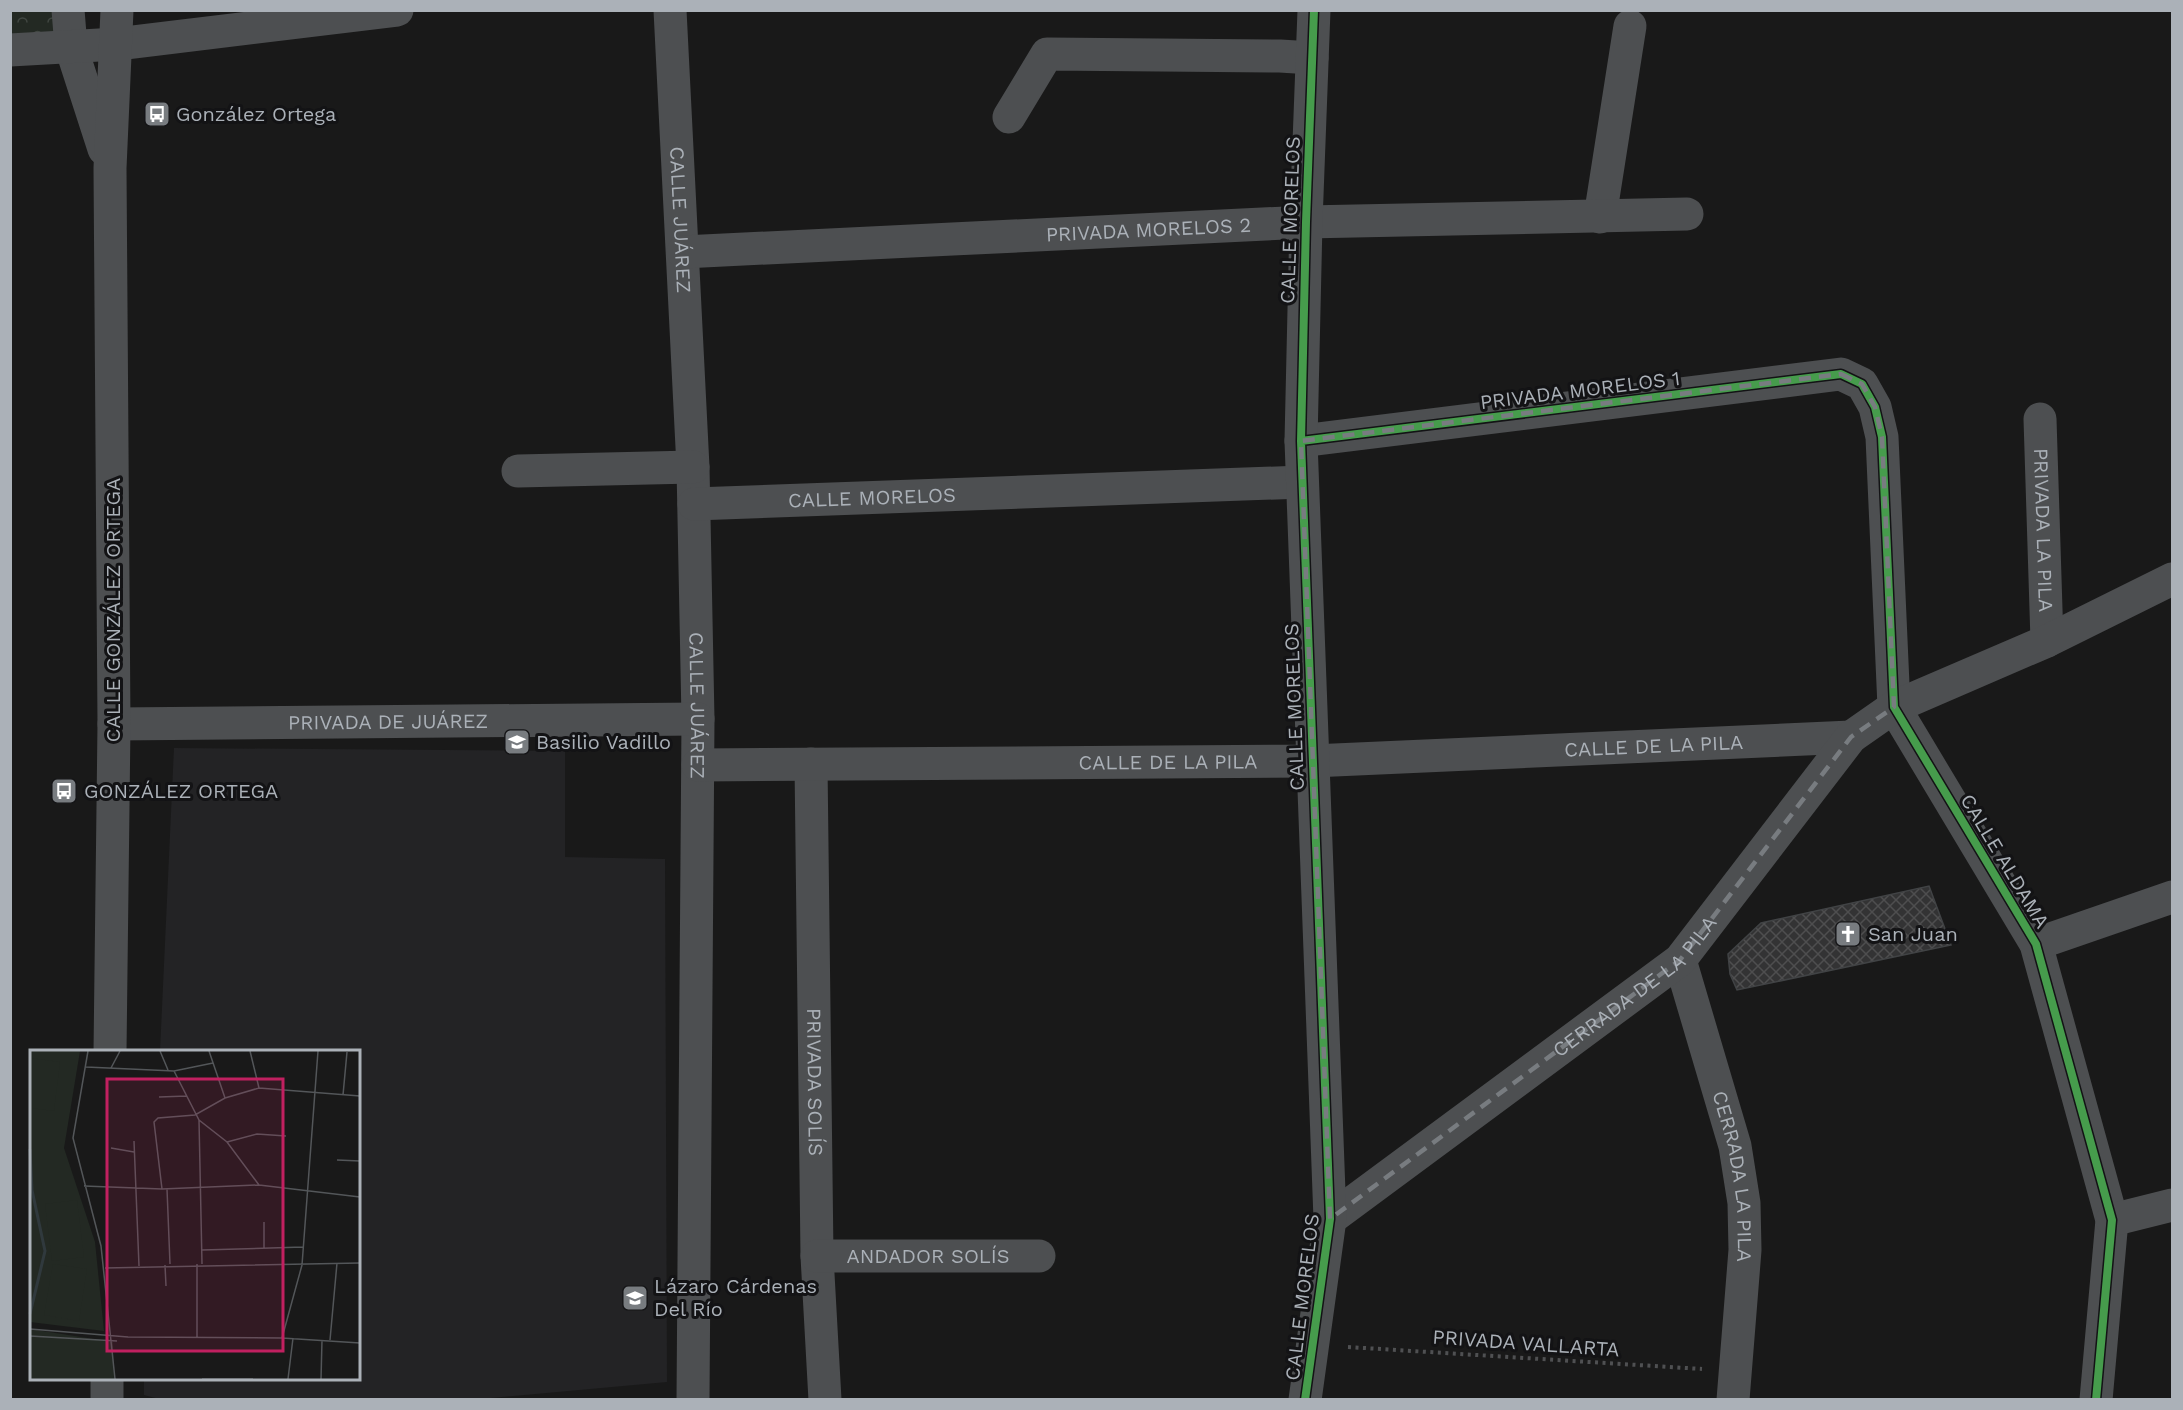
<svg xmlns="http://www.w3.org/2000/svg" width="2183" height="1410" viewBox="0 0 2183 1410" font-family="'Work Sans',sans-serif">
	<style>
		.built { fill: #232325 }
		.park { fill: url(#park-crowns) }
		.building { fill: url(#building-cross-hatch); stroke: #414345; stroke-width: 1.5 }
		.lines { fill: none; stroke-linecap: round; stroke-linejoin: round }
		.path { stroke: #4f5052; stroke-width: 4; stroke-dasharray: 3 4.5; stroke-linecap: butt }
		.minor { stroke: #4d4f51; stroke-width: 33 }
		.cycleway-casing { stroke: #131315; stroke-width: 11 }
		.cycleway { stroke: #469c4c; stroke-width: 8 }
		.marked { fill: none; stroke: #787c80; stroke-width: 4.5; stroke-dasharray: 12 8; stroke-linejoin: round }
		.labels { text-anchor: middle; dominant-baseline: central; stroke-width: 6; stroke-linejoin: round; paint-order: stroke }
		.poi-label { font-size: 20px; fill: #abb1b8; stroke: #131315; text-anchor: start }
		.street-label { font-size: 20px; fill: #abb1b8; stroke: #131315 }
		.inset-river { fill: none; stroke: #30393d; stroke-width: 3 }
		.inset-road { fill: none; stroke: #535659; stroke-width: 1.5 }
		.view { fill: #c12060; fill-opacity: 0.15; stroke: #c12060; stroke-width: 3 }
		.inset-edge { fill: none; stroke: #abb1b8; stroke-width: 3 }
	</style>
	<defs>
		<pattern id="park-crowns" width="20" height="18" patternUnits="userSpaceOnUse" patternTransform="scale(1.5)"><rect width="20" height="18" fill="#232923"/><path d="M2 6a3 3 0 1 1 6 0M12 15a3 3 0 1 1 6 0" fill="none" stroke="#404641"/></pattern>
		<pattern id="building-cross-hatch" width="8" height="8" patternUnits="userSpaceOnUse" patternTransform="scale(1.5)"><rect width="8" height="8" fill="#333334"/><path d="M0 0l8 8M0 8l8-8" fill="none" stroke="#4e4e4f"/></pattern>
	</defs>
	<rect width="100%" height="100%" fill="#191919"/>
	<path class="built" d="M174,748L565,751V857L665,859L667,1382L469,1400H163L144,1395V1379L358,1378V1052L160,1051Z"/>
	<path class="park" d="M10,11H77L71,47L11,49Z"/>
	<path class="building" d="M1929,886L1951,945L1737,990L1730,974L1728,954L1761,923Z"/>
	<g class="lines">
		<path class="path" d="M1348,1347L1702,1369"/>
		<g class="minor">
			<path d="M68,10L71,47L104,149"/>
			<path id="s1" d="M670,10L693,467L698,719L693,1400"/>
			<path d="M10,50L117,44L397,10"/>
			<path d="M1009,117L1047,54L1280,56L1312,58"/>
			<path d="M1600,217L1630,26"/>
			<path id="s2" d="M683,252L1306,222L1687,214"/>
			<path id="s3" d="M2040,419L2047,641"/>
			<path d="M1301,441L1841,374L1862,384L1875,407L1882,437L1894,707L2036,944L2112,1220L2096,1400"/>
			<path d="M518,471L693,467"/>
			<path id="s4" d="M694,504L1302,482"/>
			<path id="s5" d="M114,724L698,719"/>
			<path id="s6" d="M811,764L817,1256L825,1400"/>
			<path id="s7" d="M698,765L1312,761L1851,737"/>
			<path d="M2036,944L2172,897"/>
			<path id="s8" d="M1680,960L1735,1146L1744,1203L1745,1250L1733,1400"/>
			<path d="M110,1052L114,724L110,168L117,10"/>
			<path id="s9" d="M1330,1219L1680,960L1851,737L1894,707L2047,641L2172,579"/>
			<path d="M2112,1220L2172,1205"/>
			<path id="s10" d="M817,1256H1039"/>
			<path d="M107,1400V1378"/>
			<path d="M1305,1400L1330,1219L1301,441L1306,222L1314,10"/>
		</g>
		<g class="cycleway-casing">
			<path id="cycleway" d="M1301,441L1841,374L1862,384L1875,407L1882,437L1894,707L2036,944L2112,1220L2096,1400
				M1305,1400L1330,1219L1301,441L1306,222L1314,10"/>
		</g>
		<use href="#cycleway" class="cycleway"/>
	</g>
	<path class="marked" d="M1841,374L1862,384L1875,407L1882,437L1894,707L1851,737L1680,960L1330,1219L1301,441Z"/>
	<defs>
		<g id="bus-square" transform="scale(1.35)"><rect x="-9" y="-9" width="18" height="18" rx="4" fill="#787c80" stroke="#131315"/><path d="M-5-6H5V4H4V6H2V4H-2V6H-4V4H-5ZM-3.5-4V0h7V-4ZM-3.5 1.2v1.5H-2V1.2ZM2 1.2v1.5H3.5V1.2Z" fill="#fff"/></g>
		<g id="school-square" transform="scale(1.35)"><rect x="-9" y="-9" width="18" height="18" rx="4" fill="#787c80" stroke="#131315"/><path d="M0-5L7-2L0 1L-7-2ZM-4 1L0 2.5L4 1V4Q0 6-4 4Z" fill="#fff"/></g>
		<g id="church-square" transform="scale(1.35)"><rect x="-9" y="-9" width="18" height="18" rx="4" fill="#787c80" stroke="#131315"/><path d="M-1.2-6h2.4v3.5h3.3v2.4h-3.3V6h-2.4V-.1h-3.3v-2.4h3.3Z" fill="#fff"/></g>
	</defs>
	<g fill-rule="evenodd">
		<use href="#bus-square" x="157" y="114"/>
		<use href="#school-square" x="517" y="742"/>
		<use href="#bus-square" x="64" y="791"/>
		<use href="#church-square" x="1848" y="934"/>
		<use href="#school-square" x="635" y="1298"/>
	</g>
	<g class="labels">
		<g class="poi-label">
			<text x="176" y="114">González Ortega</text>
			<text x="536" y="742">Basilio Vadillo</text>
			<text x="84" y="791">GONZÁLEZ ORTEGA</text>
			<text x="1868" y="934">San Juan</text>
			<text x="654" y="1286">Lázaro Cárdenas<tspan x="654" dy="23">Del Río</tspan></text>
		</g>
		<g class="street-label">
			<text stroke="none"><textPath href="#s1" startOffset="210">CALLE JUÁREZ</textPath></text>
			<text transform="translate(1290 220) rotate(-88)">CALLE MORELOS</text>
			<text stroke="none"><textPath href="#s2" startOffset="466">PRIVADA MORELOS 2</textPath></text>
			<text transform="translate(1580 390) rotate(-7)">PRIVADA MORELOS 1</text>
			<text stroke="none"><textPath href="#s4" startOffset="178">CALLE MORELOS</textPath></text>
			<text stroke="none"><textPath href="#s3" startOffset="111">PRIVADA LA PILA</textPath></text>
			<text transform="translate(113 610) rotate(-90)">CALLE GONZÁLEZ ORTEGA</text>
			<text stroke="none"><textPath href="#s1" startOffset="696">CALLE JUÁREZ</textPath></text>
			<text transform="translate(1294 707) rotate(-92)">CALLE MORELOS</text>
			<text stroke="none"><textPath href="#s5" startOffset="274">PRIVADA DE JUÁREZ</textPath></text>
			<text stroke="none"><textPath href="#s7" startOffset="956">CALLE DE LA PILA</textPath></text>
			<text stroke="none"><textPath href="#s7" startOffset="470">CALLE DE LA PILA</textPath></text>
			<text transform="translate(2005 861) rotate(59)">CALLE ALDAMA</text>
			<text stroke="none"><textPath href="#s9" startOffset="384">CERRADA DE LA PILA</textPath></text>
			<text stroke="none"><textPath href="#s6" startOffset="318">PRIVADA SOLÍS</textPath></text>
			<text stroke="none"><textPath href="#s8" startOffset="224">CERRADA LA PILA</textPath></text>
			<text stroke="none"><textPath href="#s10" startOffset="111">ANDADOR SOLÍS</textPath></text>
			<text transform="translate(1302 1297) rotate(-83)">CALLE MORELOS</text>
			<text transform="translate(1526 1343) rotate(4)">PRIVADA VALLARTA</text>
		</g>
	</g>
	<g transform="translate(30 1050)">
		<rect width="330" height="330" fill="#191919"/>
		<path d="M0,1H50L34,98L65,192L74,281L0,272ZM0,279L83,292L84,329H0Z" fill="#232923"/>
		<path d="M0,8L30,12L24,61L0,58ZM47,150L54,207L22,211L15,154ZM23,214L57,219L49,271L14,265Z" fill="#232923"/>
		<path class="inset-river" d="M0,99L2,140L15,201L0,264"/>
		<path class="inset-road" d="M58,1L43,88L71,196L85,329M130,1L138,20M179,1L195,48M220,1L229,38M56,17L144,21L183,13M81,18L90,1M144,21L169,70L197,92L229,135M313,45L317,2M129,47L157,46M169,70L172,214M104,91L109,216M197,92L227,84L256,86M81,98L104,102M307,110L330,111M54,136L132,139L229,135L330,147M132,139L124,72L128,68L165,65L195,48L229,38L330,46M137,139L140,214M234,172V199M172,200L273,197M167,214V287M135,215L136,236M75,218L330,213M0,279L98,287L252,288L330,293M0,286L87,291M252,288L272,215L288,1M300,290L307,213M172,329H223M258,329L263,288M291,329L292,290"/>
		<path class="view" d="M77,29H253V301H77Z"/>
		<rect width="330" height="330" class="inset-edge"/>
	</g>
	<rect width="2183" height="1410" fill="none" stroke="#abb1b8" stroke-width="24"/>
</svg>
